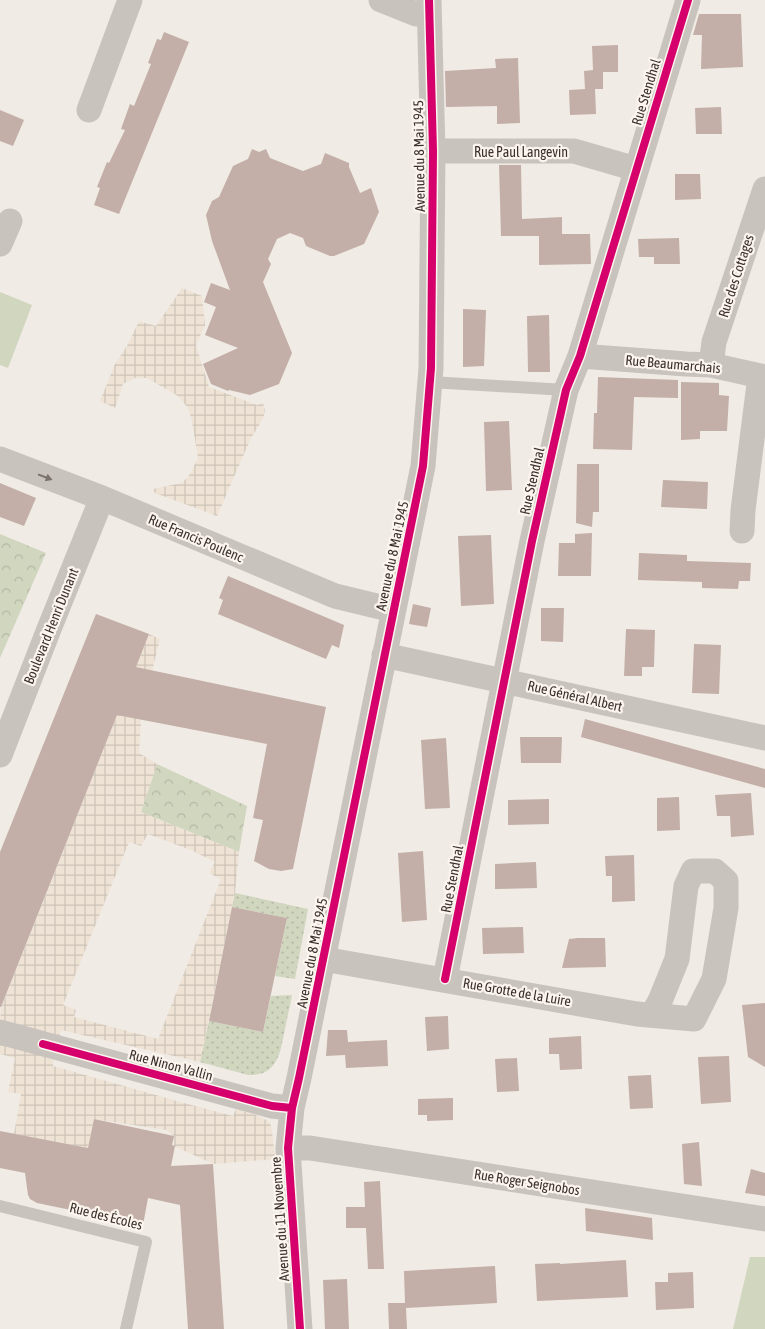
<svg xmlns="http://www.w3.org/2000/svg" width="765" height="1329" viewBox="0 0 765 1329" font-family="'Asap Condensed',sans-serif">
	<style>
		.grass { fill: url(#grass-dots) }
		.park { fill: url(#park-crowns) }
		.garden { fill: #d1d6bf }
		.plaza { fill: url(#plaza-grid); fill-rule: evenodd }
		.building { fill: #c3afa7 }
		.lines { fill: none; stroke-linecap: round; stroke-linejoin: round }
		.service { stroke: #c9c3be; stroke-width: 12 }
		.minor { stroke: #c9c3be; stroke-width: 25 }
		.cycleway-casing { stroke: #fbf5ee; stroke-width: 11 }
		.cycleway { stroke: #d6006c; stroke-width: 8 }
		.oneway { fill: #7b726d }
		.labels { text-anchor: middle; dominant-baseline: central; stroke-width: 4.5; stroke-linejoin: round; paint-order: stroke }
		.street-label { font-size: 14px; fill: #3b302b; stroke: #fbf5ee }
	</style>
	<defs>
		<pattern id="grass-dots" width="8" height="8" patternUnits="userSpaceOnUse" patternTransform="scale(1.25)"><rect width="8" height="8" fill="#d1d6bf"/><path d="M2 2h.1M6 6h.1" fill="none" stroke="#b4b8a4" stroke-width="1.8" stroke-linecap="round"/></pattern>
		<pattern id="park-crowns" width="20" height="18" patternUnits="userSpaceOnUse" patternTransform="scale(1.25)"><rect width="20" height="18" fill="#d1d6bf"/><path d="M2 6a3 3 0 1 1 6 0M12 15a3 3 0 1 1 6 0" fill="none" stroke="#b4b8a4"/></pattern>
		<pattern id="plaza-grid" width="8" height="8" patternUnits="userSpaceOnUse" patternTransform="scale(1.25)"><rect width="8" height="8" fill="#eee3d5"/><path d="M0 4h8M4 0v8" fill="none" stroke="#cdc3b7"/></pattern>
	</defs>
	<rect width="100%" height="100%" fill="#f0ebe5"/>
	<path class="grass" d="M235,893L308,909L295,979L275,976L287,918L232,907Z
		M292,995C290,1006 287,1018 285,1029C280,1053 278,1076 248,1075L200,1062L209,1021L263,1032L271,996Z"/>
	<path class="park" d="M0,534L46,553L0,658Z
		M157,764L247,806L239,852L141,812Z"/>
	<path class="garden" d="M0,292L32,305L8,368L0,365Z
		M750,1257H765V1329H733Z"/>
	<path class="plaza" d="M182,288L202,296L205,325L196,345L209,387L257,405L263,403L265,410L263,419L251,438L217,516L155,493L153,489L182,483L190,474L198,458L192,421L188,408L178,396L147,378H135L123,384L115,408L100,401L115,364L127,346L139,321L156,326Z
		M149,634L160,639L152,671L141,719L139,753L157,764L141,812L239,852L235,893L200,1062L61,1030L59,1038L0,1023L1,1008ZM148,834L193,851L215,862L209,873L221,879L158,1039L74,1017L76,1010L63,1005L129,842L141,846Z
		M0,1044L54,1057L53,1066L184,1103L233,1116L236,1109L256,1115L270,1122L272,1131L275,1159L213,1164L174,1146V1136L166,1130L94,1119L88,1148L14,1134L21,1094L8,1092L15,1058L0,1054Z"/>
	<path class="building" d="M699,14H741L743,67L701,69L702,35H693Z
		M164,32L189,42L119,214L94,205L100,188L97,187L107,162L109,163L125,130L121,129L130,104L134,106L151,64L148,63L157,39L161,40Z
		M618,45V72H603V89H595L596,114L570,115L569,90L585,89L584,71L593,70L592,46Z
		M518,58L520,123L497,124V106L446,107L445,71L496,68L495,59Z
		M721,107L722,134H696L695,108Z
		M0,110L24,120L13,146L0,141Z
		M252,149L259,152L266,149L270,158L303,171L321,164L325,153L349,163V167L360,193L371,188L379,212L364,244L334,256H330L306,246L303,238L290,233L277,239L268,259L271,264L263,282L292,353L279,384L250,395L229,390L228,391L211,384L203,364L238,348L205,335L216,307L204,302L211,283L230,290L212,241L206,215L212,201L219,197L233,166L248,159Z
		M499,165H521L522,219L562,217V234H590L591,264L539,265V236H501Z
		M675,174H700L701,199L675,200Z
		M679,238L680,264H654V257H639L638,239Z
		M463,309L486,310L484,366L463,367Z
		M549,315L550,372H528L527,316Z
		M598,377L678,380V398L634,397L632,450L593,449L594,413H597Z
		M681,382L719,383V395L729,396L727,431H700V439L681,440Z
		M509,421L512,490L486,491L484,422Z
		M577,464H599V512H593L592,527L576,523Z
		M663,480L708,482L707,509L661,507Z
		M0,483L36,498L24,526L0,517Z
		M592,533L591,576H558L559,543H575V534Z
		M491,535L494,604L461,606L458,536Z
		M639,553L687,555V561L751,563L750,581H739L738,589L702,588V582L638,580Z
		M228,576L344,625L339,648L332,645L326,659L218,614L223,600L219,598Z
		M413,604L431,608L427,627L409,624Z
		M541,608H564L563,642L541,641Z
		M96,614L149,634L136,667L326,707L293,869L281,871L269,869L254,861L263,820L253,818L267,744L117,715L1,1007H0V852Z
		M626,629L655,630L654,667H642V676H624Z
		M694,644L721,645L719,694L692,693Z
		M585,719L765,769V788L581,737Z
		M520,737H562L561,763H521Z
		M446,738L450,808L425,809L421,740Z
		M751,793L754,835L731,837L730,816H717L715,795Z
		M679,797L680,830L657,831V798Z
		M549,799V824L508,825V800Z
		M423,851L427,920L402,922L398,853Z
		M634,855L635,901L612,902V876H606L605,856Z
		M536,862L537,888L495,889V864Z
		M232,907L287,918L263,1032L209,1021Z
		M523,927L524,953L483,954L482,928Z
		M578,938H605L606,967L562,968L569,939Z
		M765,1003V1067L748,1057L742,1005Z
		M448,1016L449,1049L427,1051L425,1017Z
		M328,1030H347L348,1042L387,1040L388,1066L346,1068L345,1055L326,1056Z
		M581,1036L582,1069L560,1070L559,1054H549V1038Z
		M729,1056L731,1102L701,1104L698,1057Z
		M517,1058L519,1091L497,1092L495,1059Z
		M651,1075L653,1108L630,1109L628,1076Z
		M453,1098V1120L427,1121V1115H418V1099Z
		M94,1119L174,1136L172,1145L175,1146L171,1166L213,1164L224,1329H188L180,1205L148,1198L143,1225L37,1203L30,1199L28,1195L25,1173L0,1168V1131L88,1148Z
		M699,1142L702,1186L684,1184L682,1144Z
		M751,1169L765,1173V1196L745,1193Z
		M380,1181L384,1269H368L366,1228H346V1207H365L364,1182Z
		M585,1208L652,1218L653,1240L586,1231Z
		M626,1260L628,1297L537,1301L535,1264L560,1263V1264Z
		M495,1266L497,1303L406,1308L407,1329H389L388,1303H405L404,1271Z
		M693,1272L694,1308L656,1310L655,1282H668V1273Z
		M347,1279L349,1329H325L323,1280Z"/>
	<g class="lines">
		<path class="service" d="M430,382L566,390
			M0,1206L146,1242L126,1329"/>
		<path class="minor" d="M381,0L416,14L429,13
			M89,110L130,0
			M433,151H574L636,169
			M0,244L10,221
			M580,356L686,364L711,365L765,377
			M711,365L714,342L765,189
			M0,459L102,498L335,596L393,610
			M742,531L743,510L760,376
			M384,655L765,738
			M0,755L49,629L102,498
			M323,959L637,1014L694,1019L714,979L726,908V881L715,871H693L686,886L677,959L660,1001L652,1015
			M445,979L532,541L566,390L580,356L688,0
			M0,1032L272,1106L292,1108
			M288,1148H310L765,1219
			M300,1329L288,1148L292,1108L299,1078L423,466L431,368L433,151L429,0"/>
		<g class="cycleway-casing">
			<path id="cycleway" d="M445,979L532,541L566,390L580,356L688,0
				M43,1044L272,1106L292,1108
				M300,1329L288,1148L292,1108L299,1078L423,466L431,368L433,151L429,0"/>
		</g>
		<use href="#cycleway" class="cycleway"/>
	</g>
	<defs><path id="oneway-solid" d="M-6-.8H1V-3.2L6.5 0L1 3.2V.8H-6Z" transform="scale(1.25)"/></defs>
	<use class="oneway" href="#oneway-solid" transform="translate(45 477) rotate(21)"/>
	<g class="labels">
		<g class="street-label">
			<text transform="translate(646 92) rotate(-73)">Rue Stendhal</text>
			<text x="521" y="152">Rue Paul Langevin</text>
			<text transform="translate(419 156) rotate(-91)">Avenue du 8 Mai 1945</text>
			<text transform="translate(736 276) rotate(-72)">Rue des Cottages</text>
			<text transform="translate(673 364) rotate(5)">Rue Beaumarchais</text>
			<text transform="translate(532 481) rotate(-77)">Rue Stendhal</text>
			<text transform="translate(196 538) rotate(23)">Rue Francis Poulenc</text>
			<text transform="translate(392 556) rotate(-78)">Avenue du 8 Mai 1945</text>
			<text transform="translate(51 626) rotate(-68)">Boulevard Henri Dunant</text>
			<text transform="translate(575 696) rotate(13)">Rue Général Albert</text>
			<text transform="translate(452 879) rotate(-79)">Rue Stendhal</text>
			<text transform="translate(312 953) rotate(-79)">Avenue du 8 Mai 1945</text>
			<text transform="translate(517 992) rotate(10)">Rue Grotte de la Luire</text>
			<text transform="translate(171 1065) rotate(15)">Rue Ninon Vallin</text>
			<text transform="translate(527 1182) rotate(9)">Rue Roger Seignobos</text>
			<text transform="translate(106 1216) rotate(14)">Rue des Écoles</text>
			<text transform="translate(280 1219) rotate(-94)">Avenue du 11 Novembre</text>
		</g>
	</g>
</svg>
